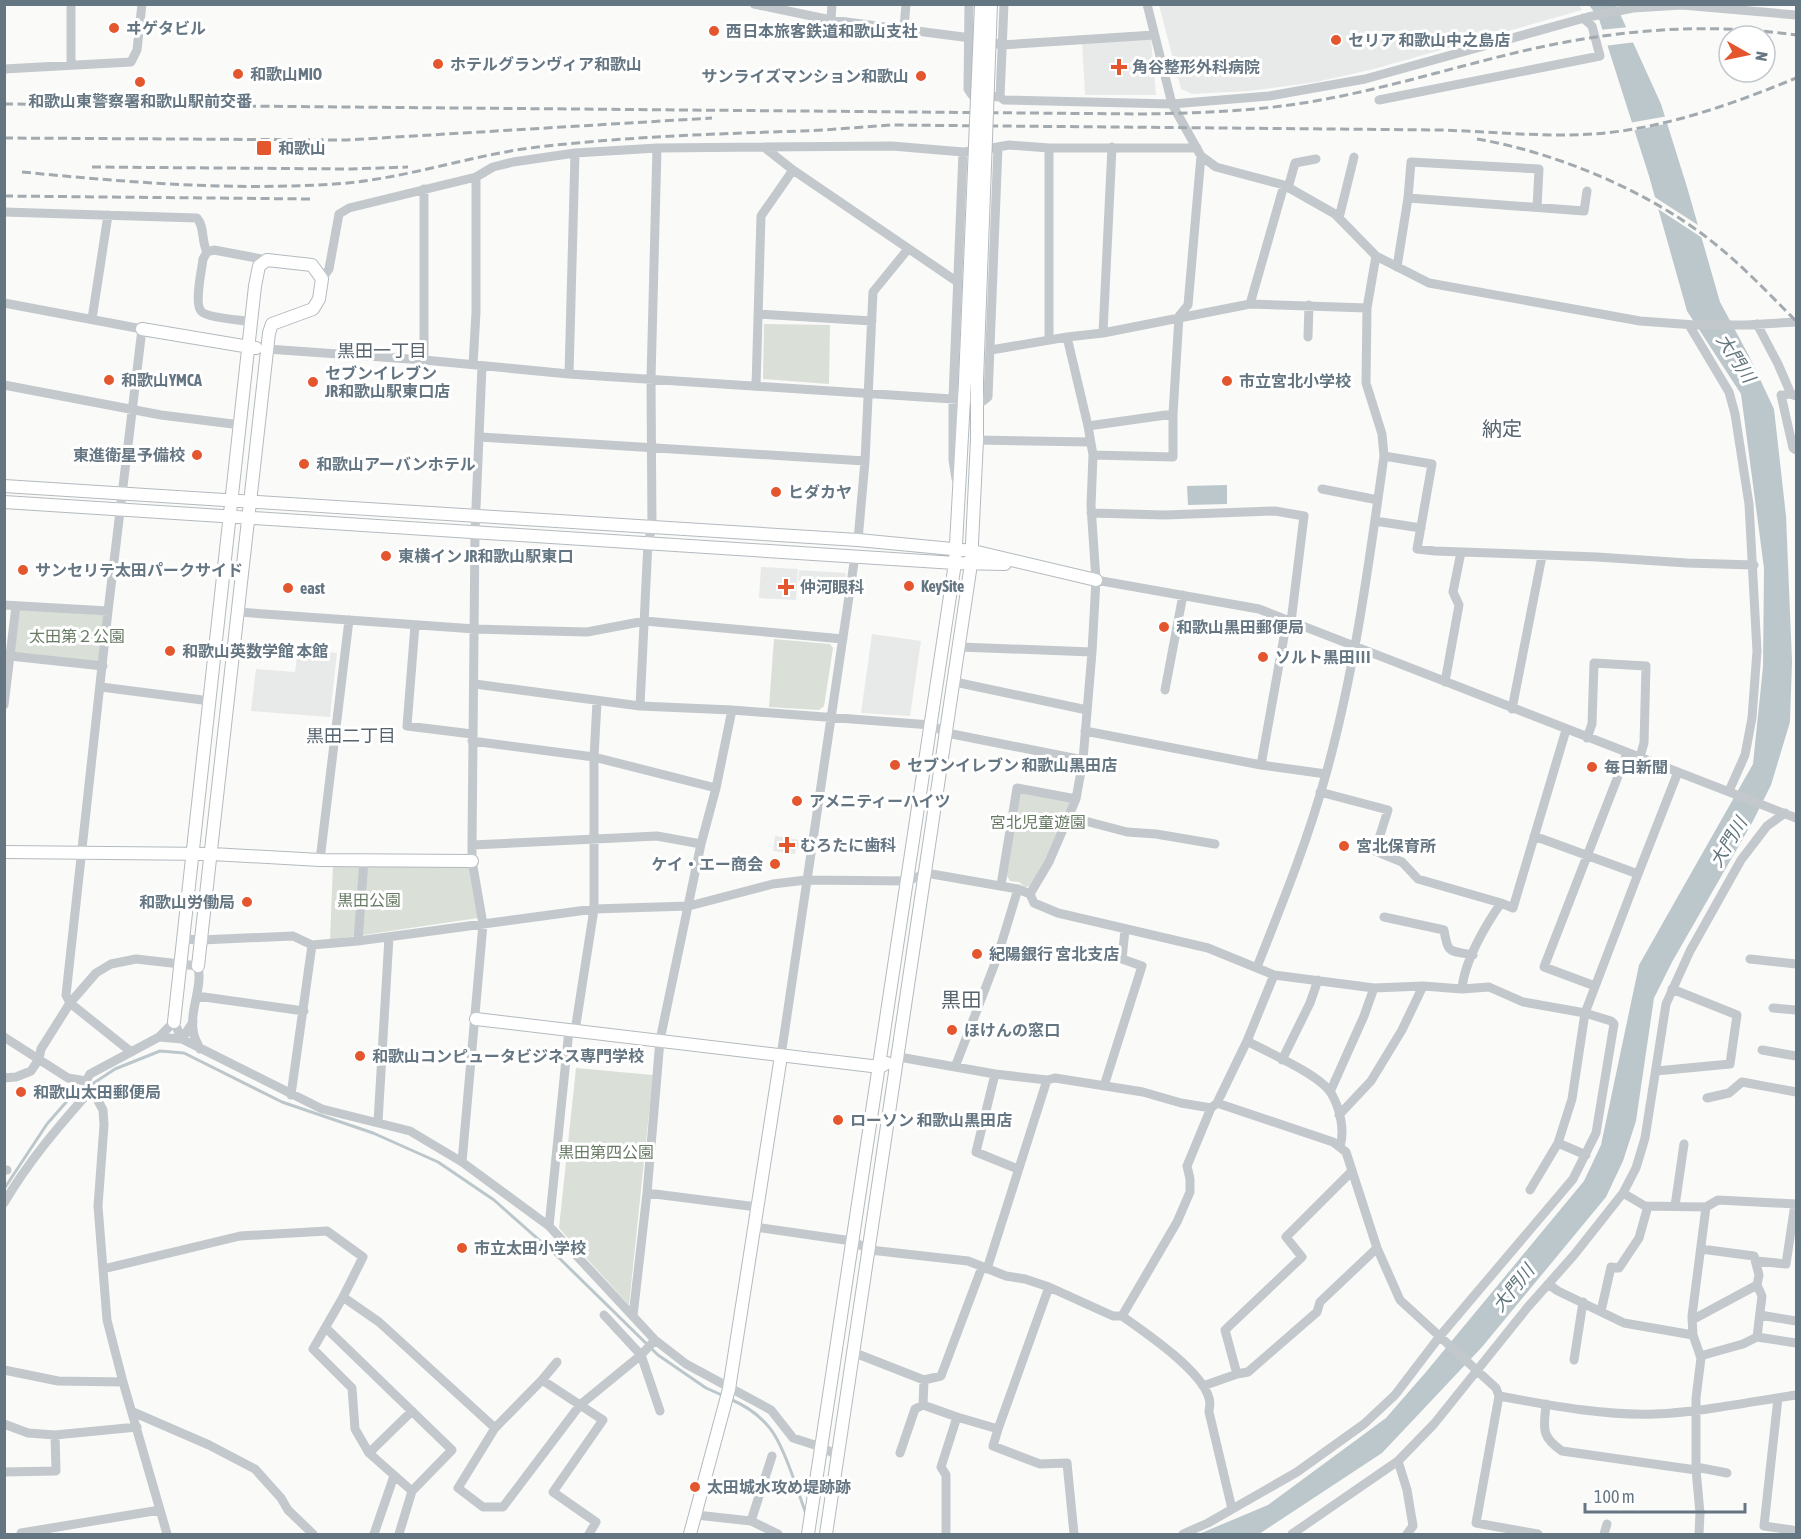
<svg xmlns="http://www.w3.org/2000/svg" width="1801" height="1539" viewBox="0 0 1801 1539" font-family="'Asap Condensed','Noto Sans JP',sans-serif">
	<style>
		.built { fill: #e8e9e9 }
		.green { fill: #dadfd7 }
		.water { fill: #bbc7cb }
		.pier { fill: #fafaf8 }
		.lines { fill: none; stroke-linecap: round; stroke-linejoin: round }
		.stream { stroke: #bbc7cb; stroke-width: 3 }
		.secondary-casing { stroke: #b3babf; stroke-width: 14 }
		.street { stroke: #c3c8cc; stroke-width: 9 }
		.secondary { stroke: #fff; stroke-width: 12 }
		.rail { stroke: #a2aab0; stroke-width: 3; stroke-dasharray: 9 4.5; stroke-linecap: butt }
		.secondary-bridge-casing { stroke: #b3babf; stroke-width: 14; stroke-linecap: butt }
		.secondary-bridge { stroke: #fff; stroke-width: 12 }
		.poi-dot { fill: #e4572e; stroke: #fff; stroke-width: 2 }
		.labels { text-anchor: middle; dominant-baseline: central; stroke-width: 6; stroke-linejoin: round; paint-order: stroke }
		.poi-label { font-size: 16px; font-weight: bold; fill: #657683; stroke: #fff; text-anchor: start }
		.park-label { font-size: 16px; fill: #687a64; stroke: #fff }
		.neighbourhood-label { font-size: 18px; fill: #57646e; stroke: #fff }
		.water-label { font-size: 18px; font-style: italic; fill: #60757c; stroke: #fff }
		.quarter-label { font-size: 20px; fill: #57646e; stroke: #fff }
	</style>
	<rect width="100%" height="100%" fill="#fafaf8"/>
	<path class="built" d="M1578,4L1582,10L1374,69L1316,82L1249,91L1192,94L1181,89L1159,5Z
		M1151,39L1156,95H1085L1082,40Z
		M761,567L798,569L796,600L759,598Z
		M799,570L846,573L843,592L798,589Z
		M872,634L921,641L910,716L861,713Z
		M298,649L337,653L330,717L251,711L256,669L295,672Z
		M775,836L801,840L800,849H796L795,854L773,851Z"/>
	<path class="green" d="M764,324L830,325L829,384L763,379Z
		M20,609L103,615L100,662L14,653Z
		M774,639L830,644L833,648L824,706L819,710L769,707Z
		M1023,792L1068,799L1071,803L1047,862L1032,886L1025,887L1019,882L1010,881L1007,876L1019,795Z
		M468,864L478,918L330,940L333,865Z
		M576,1068L653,1075L629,1305L559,1228Z"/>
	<path class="water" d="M1589,5H1616L1661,104L1687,187L1720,302L1749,356L1774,409L1786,516L1792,661L1790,722L1771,785L1753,821L1672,962L1654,998L1636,1121L1623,1161L1606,1197L1482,1347L1382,1453L1259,1534H1199L1268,1505L1386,1418L1426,1372L1584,1181L1601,1145L1639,965L1753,764L1763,667L1764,568L1741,394L1687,311L1649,176L1599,19Z
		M1227,485V504L1188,505L1187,486Z"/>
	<path class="pier" d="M1629,27L1636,42L1604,46L1599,30Z
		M1668,116L1670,123L1632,131L1629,123Z
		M1653,196L1701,227L1704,239L1655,207Z"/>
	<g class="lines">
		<path class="stream" d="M4,1189L47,1124L68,1100L115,1069L160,1051L184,1053L282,1102L373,1133L438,1162L494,1200L555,1254L658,1355L706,1388L724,1396
			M730,1399C744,1405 758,1414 768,1426C783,1442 798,1492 806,1514"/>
		<g class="secondary-casing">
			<path id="secondary" d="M142,329L256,348
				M4,486L858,540L973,551L1096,580
				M4,502L955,563L1005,564
				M4,852L212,854L320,860L472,861
				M476,1019L880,1067L887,1063
				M174,1022L255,286L259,266L267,260L312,265L322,279L319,299L313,309L272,324L269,333L198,966
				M690,1534L729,1389L781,1056
				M808,1534L955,563L965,381
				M826,1534L971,564L977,440V381"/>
		</g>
		<path class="street" d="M71,4V64
			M754,4L831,20L971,38
			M969,4L968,89L972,95L1000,97L1004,100L1172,104L1269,96L1365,79L1588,17L1633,8L1682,5L1796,15
			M1147,4L1172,104L1201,156L1216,167L1284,185L1335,214L1376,256L1429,283L1640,321L1695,325H1746L1796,322
			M831,20L832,4
			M904,28L906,4
			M985,41L1002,45L1154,35
			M4,69L131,62L137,50L142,4
			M1000,97L1004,4
			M1379,100L1600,56L1592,26L1583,18
			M764,147L793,170L959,283
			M992,148L1009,145L1049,148H1197
			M1049,148V340
			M1288,188L1295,163L1316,159
			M1408,198L1411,162L1539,169L1537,207
			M4,212L197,218C205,227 201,241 207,252L203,259C202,269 194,303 201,311C206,318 242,320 252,322
			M1339,218L1354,157
			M207,252L214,250L267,260
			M1397,267L1408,198L1584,211L1587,191
			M322,279L329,269L339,214L349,208L476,177L493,167L513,162L575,153L657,148L892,146L963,152L979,150
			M4,303L142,329L108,611L66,995L70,1003L130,1051
			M1250,304L1284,185
			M758,314L872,321
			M92,319L108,215
			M1757,324L1778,364L1791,394L1796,396
			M1689,325L1729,392L1735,414L1749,504L1757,651L1752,718L1745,755L1729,791
			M1103,333L1112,147
			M1308,337L1309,305
			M267,349L424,360L569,374L983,401L988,397L998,147
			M991,350L1067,337L1103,333L1250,304L1367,308
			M424,360V189
			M473,365L476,312V177
			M569,374L575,153
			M4,385L161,415L241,425
			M756,386L761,216L793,170
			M1791,394L1781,395L1793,448L1796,450
			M1088,426L1173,414
			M480,437L865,461
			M977,440L1089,442
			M1093,455L1173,457V414L1179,316L1188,305L1201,156
			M1384,456L1432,464L1417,549L1435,551L1597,557L1687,563L1754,565
			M956,479L953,460V398L963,152
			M1322,489L1378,500
			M1091,513L1165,515L1275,511L1304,516L1291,622
			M1375,521L1421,528
			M858,540L865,461L873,292L908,249
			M1096,580L1259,609L1796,818
			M4,605L108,611
			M238,612L475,629L587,632L645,621L843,639
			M415,625L407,726L472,734
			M960,647L1092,652
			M10,656L103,666
			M955,682L1087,710
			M1445,682L1459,605L1453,592L1461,552
			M475,684L640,706L732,710L931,725L947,733L1083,760
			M101,687L210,701
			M1165,690L1183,595
			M4,705L16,606
			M640,706L648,542L652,528L651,379L657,148
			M1512,709L1542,556
			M1085,731L1261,765L1326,774
			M1587,738L1592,724L1594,663L1646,666L1644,743L1640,757
			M472,741L594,757L716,788
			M1261,765L1287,620
			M1320,792L1388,810L1375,851L1402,862L1418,879L1501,903C1485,926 1464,962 1462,989
			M1070,817L1127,832L1156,834L1215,844
			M1534,836L1638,874L1678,772
			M472,845L657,836L701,844
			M320,860L349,620
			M1001,885L1017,788L1076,799
			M1030,894L1049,862L1076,799L1083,760L1092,652L1096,580L1091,506L1093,455L1088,426L1067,337
			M1501,903L1513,908L1566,730
			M1384,917L1444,930C1448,955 1449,950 1473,955
			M182,939L201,940L293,936L312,945L358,941L594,909L689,906L773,884L806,880L908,881L926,873L1018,889L1030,894L1034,903L1058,913L1208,948L1274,975L1374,988L1423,986L1462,989L1489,987L1523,1002L1585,1013L1611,1021L1614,1024L1596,1133L1573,1179L1440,1336L1395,1395L1364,1424L1297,1472L1208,1523L1183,1534
			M358,941L364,860
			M1750,959L1796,964
			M1257,967C1282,904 1308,840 1326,774C1355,670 1369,563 1384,456L1382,434L1366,383L1367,308L1376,256
			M1595,986L1544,967L1627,753
			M197,996L304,1011
			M1773,1008L1796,1010
			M575,1031L594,909V757L597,702
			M4,1037L68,1078L86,1081
			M159,1037L174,1022L182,1039L193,1022
			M1247,1041C1267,1052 1319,1074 1331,1093C1340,1108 1345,1130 1340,1147
			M1762,1050L1796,1056
			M781,1056L855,556
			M899,1057L995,1074L1047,1080L1055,1078L1143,1092L1181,1103L1211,1108L1217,1103L1247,1041L1274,975
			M1282,1060L1310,1003L1318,980
			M955,1067L997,958L1018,889
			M1656,1071L1730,1064L1737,1015L1672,989
			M995,1074L976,1152L1018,1169
			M4,1078L16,1077L31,1071L39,1059L41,1049L70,1003L96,973L111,964L136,959L198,966C203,989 188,1012 194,1035C195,1040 198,1044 200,1049
			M1104,1086L1142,966L1122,959L1125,930
			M1330,1092L1364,1016L1374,988
			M291,1095L312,945
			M1707,1098L1729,1093L1742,1082L1796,1092
			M1217,1103L1333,1142L1346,1152L1377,1248L1400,1300L1496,1388L1499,1396C1549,1405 1603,1416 1655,1414C1702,1412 1749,1402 1796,1395
			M1339,1115L1371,1081L1402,1030L1423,986
			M378,1122L389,937
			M1558,1143L1572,1099L1585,1013L1638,874
			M462,1162L483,924L472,861V845L475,531L482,366
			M4,1170H7
			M1530,1190L1558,1143L1586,1155
			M647,1193L757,1207
			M1623,1193L1645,1206L1706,1207L1718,1200L1796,1204
			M4,1203C28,1162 58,1127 89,1092
			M1675,1206L1684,1144
			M549,1226L569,1030
			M755,1227L852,1241L870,1250L968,1261L1006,1276L1025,1279L1049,1287
			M1757,1261L1786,1264L1795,1204
			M103,1269L240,1236L327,1231L363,1257L343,1297L379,1322L495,1428L458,1488L483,1507H503L580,1405L603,1420L553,1492L596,1522L589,1534
			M987,1269L1047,1080
			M1548,1284L1558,1291L1624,1323L1693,1335L1692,1316L1706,1207
			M343,1297L313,1349L352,1388L355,1429L369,1453L412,1491L399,1534
			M1601,1311L1611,1267L1619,1268L1639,1238L1648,1206
			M1760,1315L1796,1321
			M633,1316L647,1193L660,1040L701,844L716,788L732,710
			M1122,1316C1146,1333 1201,1370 1209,1398C1211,1403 1209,1408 1209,1412L1232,1509
			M1692,1320L1757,1285L1759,1275L1754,1256L1701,1249
			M326,1328L452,1450L412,1491
			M1693,1335L1701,1358L1696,1398V1470L1700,1513L1699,1534
			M1757,1337L1796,1343
			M655,1340L641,1355L660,1411
			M855,1353L924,1380L941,1376L982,1267
			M1700,1356L1743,1344L1757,1337L1762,1296L1757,1285
			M1574,1360L1583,1302
			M4,1370L58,1381L123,1382
			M1237,1374L1248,1372L1317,1312L1320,1302L1377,1248
			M542,1380L580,1405L641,1355L604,1315
			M1203,1386L1237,1374L1225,1330L1302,1257L1286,1237L1352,1171
			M1499,1396L1476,1523L1538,1534
			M1778,1398L1764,1526L1792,1530
			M1546,1404C1544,1428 1540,1436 1562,1451L1696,1470
			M923,1405L924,1380
			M133,1412L209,1445L255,1469L281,1498L288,1510L313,1534
			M957,1417L998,1429L993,1446L1040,1464L1067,1463L1074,1534
			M4,1424L28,1433L55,1435L137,1427
			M495,1428L542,1380L557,1362
			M998,1429L1049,1287L1113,1316H1122L1177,1222L1190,1192V1179L1187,1166L1211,1108
			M369,1453L412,1411
			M900,1453L915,1409L923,1405L957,1417L941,1467L946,1475V1534
			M1398,1461L1407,1490L1413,1526L1407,1534
			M1696,1467L1727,1473
			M4,1472L56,1471L55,1435
			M696,1515L751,1521L778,1534
			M751,1521L772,1456
			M21,1533L160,1510
			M167,1534L123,1382L107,1320L98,1206L104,1125L103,1110L96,1097L86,1087V1081L90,1074L159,1037L182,1039L322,1109L410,1131L462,1162L549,1226L655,1340L686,1364L771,1410L793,1438L821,1447L839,1456
			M374,1534L394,1476
			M1292,1534L1398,1461L1434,1424L1527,1308L1574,1255L1623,1193L1636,1168L1645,1138L1666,1004L1690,951L1741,860L1767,826L1785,813
			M1604,1534L1607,1524"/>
		<use href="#secondary" class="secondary"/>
		<path class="rail" d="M4,104L1141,114C1203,113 1265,111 1326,99C1407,84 1485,57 1566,42C1642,28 1719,24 1796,35
			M4,138L347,140L712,118
			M1477,139C1555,152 1648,191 1710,240C1741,264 1768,293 1796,321
			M92,167L351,169L408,167
			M22,172C125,182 229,191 334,184C401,180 464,157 530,148C620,137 710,134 801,131C831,130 861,127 891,125L1443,130C1493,132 1544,137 1594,134C1663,129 1733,104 1796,78
			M4,196L312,199"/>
		<g class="secondary-bridge-casing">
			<path id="secondary-bridge" d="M965,381L981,4
				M977,381L991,4"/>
		</g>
		<use href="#secondary-bridge" class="secondary-bridge"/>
	</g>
	<g class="poi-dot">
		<circle cx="114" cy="28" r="6"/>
		<circle cx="714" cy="31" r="6"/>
		<circle cx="1336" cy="40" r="6"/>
		<circle cx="438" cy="64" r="6"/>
		<path d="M1116 58h6v6h6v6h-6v6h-6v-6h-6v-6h6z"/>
		<circle cx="238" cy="74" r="6"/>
		<circle cx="921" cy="76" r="6"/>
		<circle cx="140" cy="82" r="6"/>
		<rect x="256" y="140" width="16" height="16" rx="3"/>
		<circle cx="109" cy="380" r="6"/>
		<circle cx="1227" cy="381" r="6"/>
		<circle cx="313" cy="382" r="6"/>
		<circle cx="197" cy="455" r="6"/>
		<circle cx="304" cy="464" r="6"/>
		<circle cx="776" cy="492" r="6"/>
		<circle cx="386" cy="556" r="6"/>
		<circle cx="23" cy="570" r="6"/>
		<circle cx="909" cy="586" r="6"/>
		<path d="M783 578h6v6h6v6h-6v6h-6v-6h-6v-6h6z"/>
		<circle cx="288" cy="588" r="6"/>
		<circle cx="1164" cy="627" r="6"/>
		<circle cx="170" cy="651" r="6"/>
		<circle cx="1263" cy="657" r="6"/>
		<circle cx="895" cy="765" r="6"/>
		<circle cx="1592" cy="767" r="6"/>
		<circle cx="797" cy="801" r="6"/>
		<path d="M784 836h6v6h6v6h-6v6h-6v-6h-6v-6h6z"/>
		<circle cx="1344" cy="846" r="6"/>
		<circle cx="775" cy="864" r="6"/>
		<circle cx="247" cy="902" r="6"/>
		<circle cx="977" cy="954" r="6"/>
		<circle cx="952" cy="1030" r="6"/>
		<circle cx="360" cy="1056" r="6"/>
		<circle cx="21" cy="1092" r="6"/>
		<circle cx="838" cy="1120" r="6"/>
		<circle cx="462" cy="1248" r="6"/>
		<circle cx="695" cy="1487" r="6"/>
	</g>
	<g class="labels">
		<g class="poi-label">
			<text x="126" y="28">ヰゲタビル</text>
			<text x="726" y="31">西日本旅客鉄道和歌山支社</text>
			<text x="1348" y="40">セリア 和歌山中之島店</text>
			<text x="450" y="64">ホテルグランヴィア和歌山</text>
			<text x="1132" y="67">角谷整形外科病院</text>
			<text x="250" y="74">和歌山MIO</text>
			<text x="909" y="76" text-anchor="end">サンライズマンション和歌山</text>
			<text x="140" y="101" text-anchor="middle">和歌山東警察署和歌山駅前交番</text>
			<text x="278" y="148">和歌山</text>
			<text x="325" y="373">セブンイレブン<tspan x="325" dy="18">JR和歌山駅東口店</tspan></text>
			<text x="121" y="380">和歌山YMCA</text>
			<text x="1239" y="381">市立宮北小学校</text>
			<text x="185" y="455" text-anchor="end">東進衛星予備校</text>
			<text x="316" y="464">和歌山アーバンホテル</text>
			<text x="788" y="492">ヒダカヤ</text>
			<text x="398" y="556">東横イン JR和歌山駅東口</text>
			<text x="35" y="570">サンセリテ太田パークサイド</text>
			<text x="921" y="586">KeySite</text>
			<text x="800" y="587">仲河眼科</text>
			<text x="300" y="588">east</text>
			<text x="1176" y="627">和歌山黒田郵便局</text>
			<text x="182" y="651">和歌山英数学館 本館</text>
			<text x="1275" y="657">ソルト黒田Ⅲ</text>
			<text x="907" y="765">セブンイレブン 和歌山黒田店</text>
			<text x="1604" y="767">毎日新聞</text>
			<text x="809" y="801">アメニティーハイツ</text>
			<text x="800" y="845">むろたに歯科</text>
			<text x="1356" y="846">宮北保育所</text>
			<text x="763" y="864" text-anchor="end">ケイ・エー商会</text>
			<text x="235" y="902" text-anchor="end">和歌山労働局</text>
			<text x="989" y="954">紀陽銀行 宮北支店</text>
			<text x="964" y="1030">ほけんの窓口</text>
			<text x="372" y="1056">和歌山コンピュータビジネス専門学校</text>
			<text x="33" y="1092">和歌山太田郵便局</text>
			<text x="850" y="1120">ローソン 和歌山黒田店</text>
			<text x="474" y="1248">市立太田小学校</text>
			<text x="707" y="1487">太田城水攻め堤跡跡</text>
		</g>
		<g class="park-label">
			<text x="77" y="636">太田第２公園</text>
			<text x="1038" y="822">宮北児童遊園</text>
			<text x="369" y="900">黒田公園</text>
			<text x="606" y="1152">黒田第四公園</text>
		</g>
		<g class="neighbourhood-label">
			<text x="382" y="350">黒田一丁目</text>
			<text x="351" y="735">黒田二丁目</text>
		</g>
		<g class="water-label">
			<text transform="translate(1736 358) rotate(57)">大門川</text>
			<text transform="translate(1728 842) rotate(-59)">大門川</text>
			<text transform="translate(1513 1288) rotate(-51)">大門川</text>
		</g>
		<g class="quarter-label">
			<text x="1502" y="428">納定</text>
			<text x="961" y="999">黒田</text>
		</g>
	</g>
	<rect width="1801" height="1539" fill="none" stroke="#657683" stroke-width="12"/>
	<g transform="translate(1747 54) rotate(99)"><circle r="28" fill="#ffffff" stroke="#c1c8cd" stroke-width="1.5"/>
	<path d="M0-4.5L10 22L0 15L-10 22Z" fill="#e4572e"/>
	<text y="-9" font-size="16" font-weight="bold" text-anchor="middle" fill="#657683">N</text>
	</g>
	<path d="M1585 1503v9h160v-9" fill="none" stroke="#657683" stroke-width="3"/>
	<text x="1594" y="1503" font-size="18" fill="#657683" stroke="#ffffff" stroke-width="4.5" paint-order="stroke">100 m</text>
</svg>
